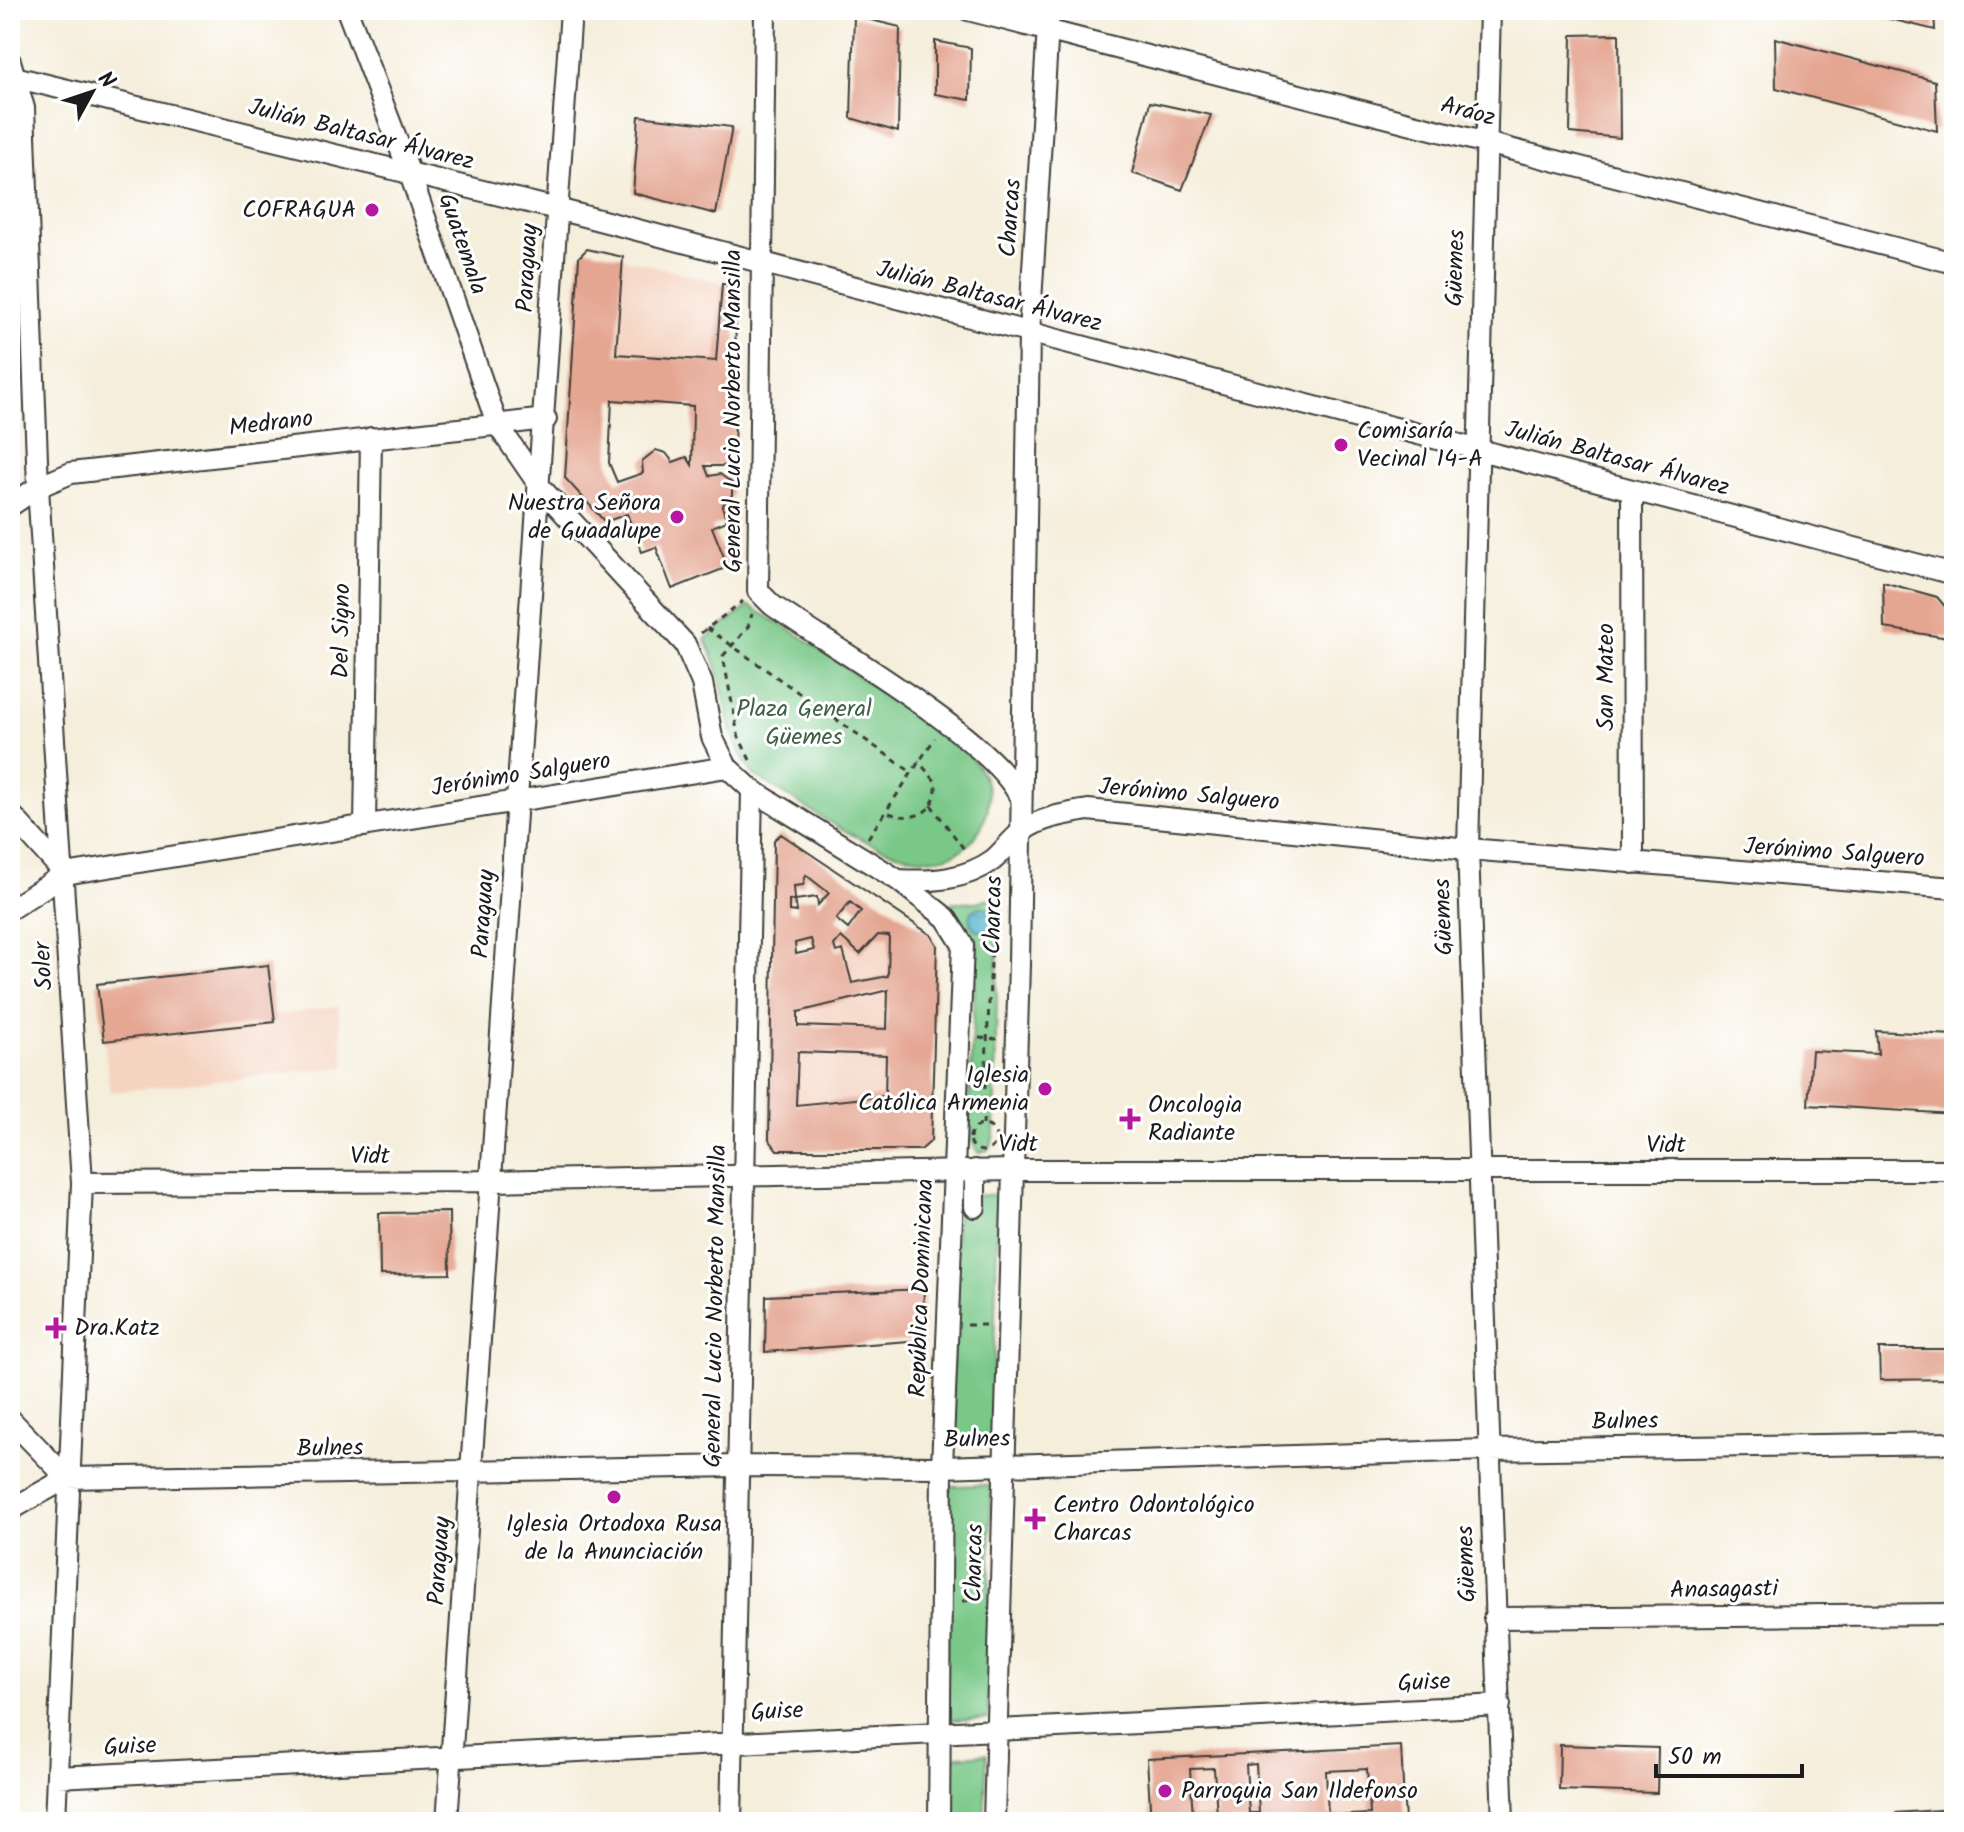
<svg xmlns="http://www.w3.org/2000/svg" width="1964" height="1832" viewBox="0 0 1964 1832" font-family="Kalam,sans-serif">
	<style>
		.built { fill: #f4d3c0 }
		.park { fill: #79c888; stroke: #4a7252; stroke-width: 2 }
		.water { fill: url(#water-waves); stroke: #346874; stroke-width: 2 }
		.building { fill: #e4a591; fill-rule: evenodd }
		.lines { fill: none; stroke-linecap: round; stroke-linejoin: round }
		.minor-casing { stroke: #3d3c39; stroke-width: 24 }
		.path { stroke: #3d3c39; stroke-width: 3; stroke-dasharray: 6 6; stroke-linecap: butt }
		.minor { stroke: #fff; stroke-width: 20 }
		.poi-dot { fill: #b5179e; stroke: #fff; stroke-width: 3 }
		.labels { text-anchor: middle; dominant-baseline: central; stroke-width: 6; stroke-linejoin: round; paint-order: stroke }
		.street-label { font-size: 24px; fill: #1c1c1c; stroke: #fff }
		.poi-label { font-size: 24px; fill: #1c1c1c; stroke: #fff; text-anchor: start }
		.park-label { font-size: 24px; fill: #416147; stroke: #fff }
	</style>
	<defs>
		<pattern id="water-waves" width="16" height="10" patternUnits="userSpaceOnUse" patternTransform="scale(2)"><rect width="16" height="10" fill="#4db3cc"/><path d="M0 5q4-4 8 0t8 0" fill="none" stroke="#3f91a5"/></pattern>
	</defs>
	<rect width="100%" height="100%" fill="#fff"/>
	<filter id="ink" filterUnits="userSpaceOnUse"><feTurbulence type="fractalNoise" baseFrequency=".0125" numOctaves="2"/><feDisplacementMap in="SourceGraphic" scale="16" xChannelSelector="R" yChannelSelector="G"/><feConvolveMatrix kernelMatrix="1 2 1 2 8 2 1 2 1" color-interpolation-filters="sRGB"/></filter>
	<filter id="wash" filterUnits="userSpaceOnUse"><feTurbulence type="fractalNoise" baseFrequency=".006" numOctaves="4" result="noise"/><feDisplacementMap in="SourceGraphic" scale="32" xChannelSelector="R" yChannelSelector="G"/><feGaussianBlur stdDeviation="1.8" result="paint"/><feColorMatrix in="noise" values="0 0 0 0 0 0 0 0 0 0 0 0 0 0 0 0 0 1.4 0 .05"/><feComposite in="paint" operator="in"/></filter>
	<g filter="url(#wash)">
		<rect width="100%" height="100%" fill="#f5eedb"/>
		<path class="built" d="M587,249L726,284L736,299L734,466L692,465L693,406L612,400L609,463L627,514L605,522L565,478L579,257Z
			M898,912L931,935L937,945L931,1120L777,1150L772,960L834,945L841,937L878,935Z
			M338,1006L345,1067L110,1092L104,1041Z
			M1401,1746L1405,1822H1183L1179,1757Z"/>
		<path class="park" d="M749,606L799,635L966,751C983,770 995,792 985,818C948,918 806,805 754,775C722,737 729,683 705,639Z
			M999,889L994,1136L988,1150L978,1153L967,1134L977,942L951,906L952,902H976L996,896Z
			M998,1195L992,1443L950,1444L957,1196Z
			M991,1485L988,1719L945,1720L949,1486Z
			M987,1754L984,1822H944L946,1757Z"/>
		<path class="water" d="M970 919a12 12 0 1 1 24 0a12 12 0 1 1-24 0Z"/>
		<g id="blocks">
			<path class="building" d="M1876,10H1934L1935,30L1874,15Z
				M854,16L900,27L898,132L851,118Z
				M1619,34L1620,138L1570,133L1572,35Z
				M1775,38L1935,81L1937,131L1776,88Z
				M935,41L971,48L970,100L935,94Z
				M1150,102L1211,115L1182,190L1132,173Z
				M639,116L732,127L716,214L633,193Z
				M587,249L623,257L616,354L716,361L722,284H726L736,299L734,466H705L709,476L720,474L732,483V495L722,506L727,521L712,527L728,567L672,589L656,547L642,552L627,514L605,522L565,478L579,257ZM612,400L693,406L692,465L687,457L673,462L666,453L656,450L642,461L643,473L617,482L609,463Z
				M1883,582L1937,597L1948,610L1949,638L1884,628Z
				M781,834L931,935L937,945L931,1141L921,1150H777L769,1139L774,840ZM806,875L829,893L818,905L817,897L795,900L797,912L789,911V900H795L794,886L803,885ZM850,902L861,911L848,929L836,919ZM878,935L889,936L888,976L852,983L843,950L836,952L834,945L841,937L860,954ZM811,939L814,950L796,954L795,943ZM888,990L887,1029L798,1026V1012ZM798,1052L886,1055L885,1096L796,1105Z
				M268,965L275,1022L104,1041L97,984Z
				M1876,1031L1954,1035V1114L1808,1105L1812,1051L1878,1054Z
				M449,1212L450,1274L380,1275L379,1213Z
				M924,1289L922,1340L765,1352L766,1296Z
				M1879,1349H1954V1379L1880,1380Z
				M1560,1745L1658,1748L1657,1793L1559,1790Z
				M1401,1746L1405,1822H1151L1147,1759ZM1256,1764L1259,1813H1249L1246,1765ZM1214,1768L1217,1816L1193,1817L1190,1769ZM1367,1769L1370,1814L1328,1816L1326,1771Z
				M1954,1809V1822H1896L1895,1813Z"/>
		</g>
	</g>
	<g filter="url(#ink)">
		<use href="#blocks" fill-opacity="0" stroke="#3d3c39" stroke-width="2"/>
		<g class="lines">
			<g class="minor-casing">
				<path id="minor" d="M347,10L410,174L497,424L541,488L685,644L702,683L712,737L727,767L752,790L898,880L946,918L963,945L942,1467L939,1822
					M765,10L758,591L772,605C832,647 994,739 1021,799
					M968,10L1954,263
					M1490,10L1468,849L1503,1822
					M10,61L24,108L38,487L82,1183L55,1822
					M10,76L557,209L1954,574
					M1632,491L1633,863
					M10,506L38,487L71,473L546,419
					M10,813L65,874
					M365,826L371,438
					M898,880C931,882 965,880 993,860C1004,851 1013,837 1024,830C1043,817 1066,814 1088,810L1468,849L1954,888
					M10,909L65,874L727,767
					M975,1170V1207
					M82,1183L491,1181L1012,1170H1954
					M10,1419L67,1478
					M10,1510L67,1478L738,1466L942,1467L1489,1450L1954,1443
					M1494,1618L1954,1614
					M57,1777L1500,1705
					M447,1822L571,10
					M731,1822L752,790
					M994,1822L1019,964L1029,334L1049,10"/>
			</g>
			<path class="path" d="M707,628L911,772
				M701,633L743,601
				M750,760L738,735L723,656L748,627L752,614
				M931,805L967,853
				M889,813C915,823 938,812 936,782L918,761
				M868,838L935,738
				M979,1038L999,1039
				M977,1069H998
				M983,1125L992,942
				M970 1138a13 13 0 1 1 26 0a13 13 0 1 1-26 0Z
				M967,1325H987
				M962,1601L982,1600"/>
			<use href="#minor" class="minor"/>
		</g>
	</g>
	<g class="poi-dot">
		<circle cx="372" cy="210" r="8"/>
		<circle cx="1341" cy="445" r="8"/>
		<circle cx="677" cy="517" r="8"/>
		<circle cx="1045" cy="1089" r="8"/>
		<path d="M1126 1107h8v8h8v8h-8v8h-8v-8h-8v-8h8z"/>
		<path d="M52 1316h8v8h8v8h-8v8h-8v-8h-8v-8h8z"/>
		<circle cx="614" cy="1497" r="8"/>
		<path d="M1031 1507h8v8h8v8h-8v8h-8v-8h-8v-8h8z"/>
		<circle cx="1165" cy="1791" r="8"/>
	</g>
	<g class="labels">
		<g class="street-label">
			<text transform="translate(1468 112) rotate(15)">Aráoz</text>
			<text transform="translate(361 135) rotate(14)">Julián Baltasar Álvarez</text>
			<text transform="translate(1011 218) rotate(-86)">Charcas</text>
			<text transform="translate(462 244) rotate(71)">Guatemala</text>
			<text transform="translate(528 268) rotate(-87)">Paraguay</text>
			<text transform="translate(1456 268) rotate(-88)">Güemes</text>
			<text transform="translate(989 297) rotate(14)">Julián Baltasar Álvarez</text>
			<text transform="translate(733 411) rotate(-90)">General Lucio Norberto Mansilla</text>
			<text transform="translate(271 424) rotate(-7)">Medrano</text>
			<text transform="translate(1617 459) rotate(15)">Julián Baltasar Álvarez</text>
			<text transform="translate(342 631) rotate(-89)">Del Signo</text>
			<text transform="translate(1606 677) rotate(-90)">San Mateo</text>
			<text transform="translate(521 775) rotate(-9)">Jerónimo Salguero</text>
			<text transform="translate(1189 795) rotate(5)">Jerónimo Salguero</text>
			<text transform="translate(1834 853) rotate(4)">Jerónimo Salguero</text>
			<text transform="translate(484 914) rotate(-86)">Paraguay</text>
			<text transform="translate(994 915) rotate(-89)">Charcas</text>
			<text transform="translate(1444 917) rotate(-92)">Güemes</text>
			<text transform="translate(44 966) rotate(-93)">Soler</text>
			<text x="1018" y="1144">Vidt</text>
			<text x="1666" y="1145">Vidt</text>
			<text x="370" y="1156">Vidt</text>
			<text transform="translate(922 1288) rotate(-88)">República Dominicana</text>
			<text transform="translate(716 1306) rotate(-89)">General Lucio Norberto Mansilla</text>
			<text transform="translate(1625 1422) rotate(-1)">Bulnes</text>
			<text transform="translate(977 1440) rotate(-1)">Bulnes</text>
			<text transform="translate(330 1449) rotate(-1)">Bulnes</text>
			<text transform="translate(440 1561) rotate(-86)">Paraguay</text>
			<text transform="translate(975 1563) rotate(-89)">Charcas</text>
			<text transform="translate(1467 1564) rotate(-92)">Güemes</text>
			<text transform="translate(1724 1590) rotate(-1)">Anasagasti</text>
			<text transform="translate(1424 1683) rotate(-3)">Guise</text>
			<text transform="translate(777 1712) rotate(-3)">Guise</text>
			<text transform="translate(130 1747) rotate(-3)">Guise</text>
		</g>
		<g class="poi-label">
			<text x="356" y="210" text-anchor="end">COFRAGUA</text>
			<text x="1357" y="431">Comisaría<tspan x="1357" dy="28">Vecinal 14-A</tspan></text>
			<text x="661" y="503" text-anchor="end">Nuestra Señora<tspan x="661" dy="28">de Guadalupe</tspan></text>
			<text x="1029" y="1075" text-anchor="end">Iglesia<tspan x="1029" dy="28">Católica Armenia</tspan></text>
			<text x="1148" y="1105">Oncologia<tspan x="1148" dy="28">Radiante</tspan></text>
			<text x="74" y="1328">Dra.Katz</text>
			<text x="1053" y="1505">Centro Odontológico<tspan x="1053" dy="28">Charcas</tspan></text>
			<text x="614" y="1524" text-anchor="middle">Iglesia Ortodoxa Rusa<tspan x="614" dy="28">de la Anunciación</tspan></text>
			<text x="1181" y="1791">Parroquia San Ildefonso</text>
		</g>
		<g class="park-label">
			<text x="804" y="709">Plaza General<tspan x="804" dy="28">Güemes</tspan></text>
		</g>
	</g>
	<rect width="1964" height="1832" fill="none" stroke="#fff" stroke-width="40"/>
	<g transform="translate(92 92) rotate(50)" stroke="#ffffff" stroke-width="6" paint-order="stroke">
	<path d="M0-6L14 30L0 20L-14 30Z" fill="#1c1c1c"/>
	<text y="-12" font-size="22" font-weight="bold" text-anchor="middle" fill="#1c1c1c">N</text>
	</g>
	<path d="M1656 1764v12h146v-12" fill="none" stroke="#1c1c1c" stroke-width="4"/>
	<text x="1668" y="1764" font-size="24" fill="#1c1c1c" stroke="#ffffff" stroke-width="6" paint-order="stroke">50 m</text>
</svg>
